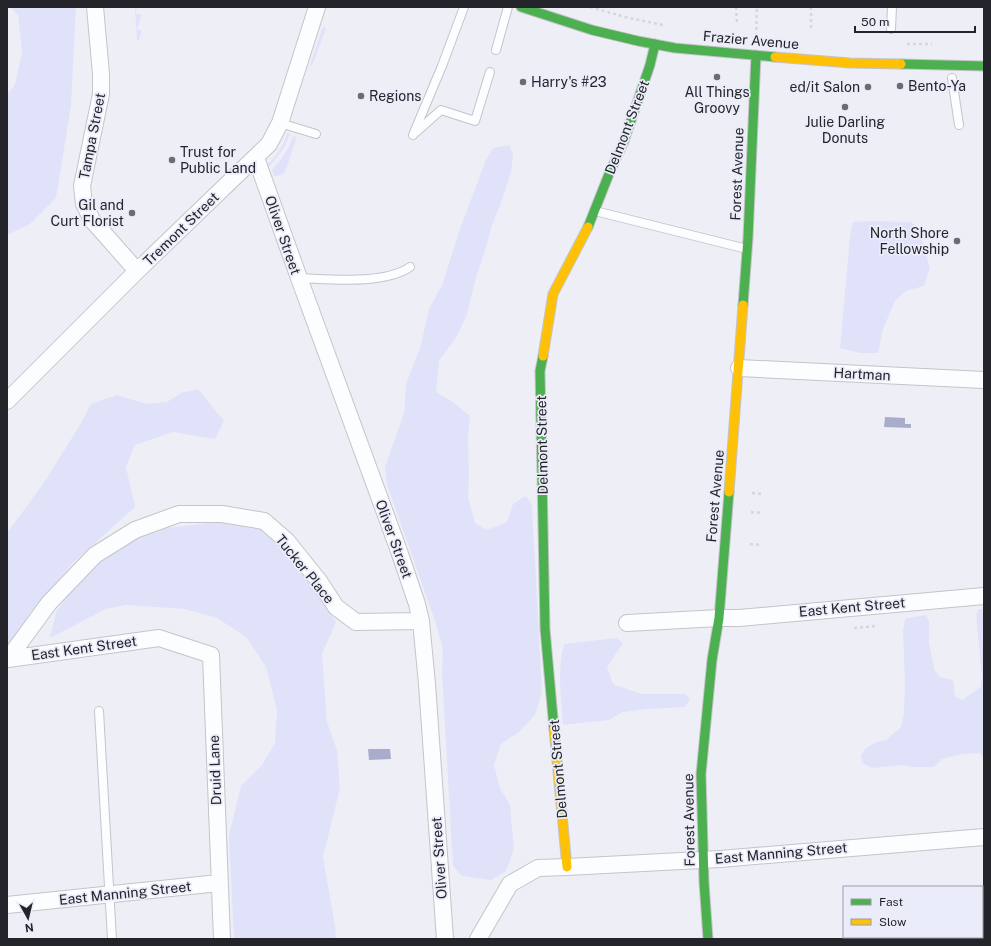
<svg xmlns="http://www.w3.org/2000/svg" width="991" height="946" viewBox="0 0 991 946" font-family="'Public Sans',sans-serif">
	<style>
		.green { fill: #e0e2fa }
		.water { fill: #a9accb }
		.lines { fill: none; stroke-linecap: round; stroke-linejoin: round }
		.lane-casing { stroke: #c4c4c9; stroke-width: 10 }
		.street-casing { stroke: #c4c4c9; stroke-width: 18 }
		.fast-casing { stroke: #c4c4c9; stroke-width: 11 }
		.slow-casing { stroke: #c4c4c9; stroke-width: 11 }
		.path { stroke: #d7d7da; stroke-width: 2.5; stroke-dasharray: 3 3; stroke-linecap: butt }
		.lane { stroke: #fcfdfe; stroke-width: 8 }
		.street { stroke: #fcfdfe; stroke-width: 16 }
		.fast { stroke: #4caf50; stroke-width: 9 }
		.slow { stroke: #ffc107; stroke-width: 9 }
		.poi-dot { fill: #6b6c71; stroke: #ebecfa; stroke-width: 1.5 }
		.labels { text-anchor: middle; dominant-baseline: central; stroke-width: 3.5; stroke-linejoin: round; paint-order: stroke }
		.street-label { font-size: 14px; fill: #24252a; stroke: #ebecfa }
		.poi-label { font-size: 14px; fill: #24252a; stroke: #ebecfa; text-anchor: start }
	</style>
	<rect width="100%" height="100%" fill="#eeeff6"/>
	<path class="green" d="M10,7H76L71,106L56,198L30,224L7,235V94L15,85L22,52L18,15Z
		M135,7H137L136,13L142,15L137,29L142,31L139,40L137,41Z
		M323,27L326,28L312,66L310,65Z
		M287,133L290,134L284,148L270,166H266C275,157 284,146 287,133Z
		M293,136L297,137L296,140L285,172C282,175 279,176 274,176L272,170C282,158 288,151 293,136Z
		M509,145L513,154L511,172L501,203L492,225L485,251L476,277L467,314L457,336L439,361L436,392L453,402L470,416L468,438L469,477L468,497L475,523L487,530L507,522L513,504L526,496L532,505L542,692L535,715L519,732L501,744L494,765L500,788L510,805L514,849L506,871L491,880L477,878L462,876L453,866L442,674L443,649L434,618L387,485L385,467L404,413L406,384L421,345L429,309L442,285L461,226L486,160L493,148Z
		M869,221L910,222L918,227L930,268L924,286L906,291L895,301L883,329L878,353H860L840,348L850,236L853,222Z
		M198,389L224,421L215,439L173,432L135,445L126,467L135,507L73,563L30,613L7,650V533L43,484L80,425L91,404L117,395L147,404L167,402L181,393Z
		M217,522L260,527L295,561L336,622L322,654L327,722L337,750L340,788L323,857L335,926L336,939H234L229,835L241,786L262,765L275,743L277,710L266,667L246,637L217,618L185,609L126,605L106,609L50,638L56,612L77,583L102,560L137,539L167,528Z
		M979,609H984V758L980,753L962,754L942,759L934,767H913L902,765L872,768L862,763L861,755L866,748L877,742L886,740L901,727L904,713L905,681L903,632L905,619L913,617L926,615L929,621V642L934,669L940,677L953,680L955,696L962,700L981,687L982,678L976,614Z
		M616,638L623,643L607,667L613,684L641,694H686L690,699L685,707L647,709L623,712L609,720L563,725C561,698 557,670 564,644Z"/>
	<path class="water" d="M885,417L905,418V424H911V428L884,427Z
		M368,749H390L391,759L369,760Z"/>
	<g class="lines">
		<g class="lane-casing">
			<path id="lane" d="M891,29L892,7
				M496,50L508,7
				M952,78L959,125
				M280,123L316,134
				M415,133L441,110L475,121L490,72
				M413,135L442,66L464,7
				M595,211L747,249
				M299,278C330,279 384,285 410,267
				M99,711L112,939"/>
		</g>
		<g class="street-casing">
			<path id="street" d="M95,7L101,74V94L82,186L84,204L92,220L137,271
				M256,158L299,278L399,551L417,604L421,621L427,684L445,939
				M739,368L984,380
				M7,401L137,271L269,144L280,123L317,7
				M627,623L719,618H739L984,596
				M8,659L49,603L95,555L135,530L179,514H222L264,521L287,541L319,581L336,607L356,622L421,621
				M8,659L159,638L211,655L222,939
				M7,905L219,883
				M478,939L510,884L538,868L567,867L720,859L984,837"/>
		</g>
		<g class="fast-casing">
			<path id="fast" d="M521,7L592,30L638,41L675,48L775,57
				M901,64L984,66
				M588,227L609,174L624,141L650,65L655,44
				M743,305L748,238L756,55
				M543,356L540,371L545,629L554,729
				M708,939L704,882L701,774L712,660L719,618L729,492"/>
		</g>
		<g class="slow-casing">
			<path id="slow" d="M775,57L850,63L901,64
				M543,356L553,294L588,227
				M729,492L743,305
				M554,729L567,867"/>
		</g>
		<path class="path" d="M590,7L625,17L663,25
			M736,7L737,23
			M811,28V7
			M756,36L757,7
			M907,44H932
			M752,493L763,494
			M751,512L763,513
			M750,544L761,545
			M854,628L876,626"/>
		<use href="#lane" class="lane"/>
		<use href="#street" class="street"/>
		<use href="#fast" class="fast"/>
		<use href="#slow" class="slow"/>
	</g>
	<g class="poi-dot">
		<circle cx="717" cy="77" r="4"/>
		<circle cx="523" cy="82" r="4"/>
		<circle cx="900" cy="86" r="4"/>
		<circle cx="868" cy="87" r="4"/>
		<circle cx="361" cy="96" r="4"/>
		<circle cx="845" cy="107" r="4"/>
		<circle cx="172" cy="160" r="4"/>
		<circle cx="132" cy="213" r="4"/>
		<circle cx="957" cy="241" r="4"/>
	</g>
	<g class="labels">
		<g class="street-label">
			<text transform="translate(751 40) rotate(5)">Frazier Avenue</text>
			<text transform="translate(627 127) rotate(-69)">Delmont Street</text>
			<text transform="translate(92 136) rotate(-79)">Tampa Street</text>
			<text transform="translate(737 174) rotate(-88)">Forest Avenue</text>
			<text transform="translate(181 229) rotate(-44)">Tremont Street</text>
			<text transform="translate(283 235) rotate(71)">Oliver Street</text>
			<text transform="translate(862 374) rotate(3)">Hartman</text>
			<text transform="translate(542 445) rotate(-91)">Delmont Street</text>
			<text transform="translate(715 496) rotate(-85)">Forest Avenue</text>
			<text transform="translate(394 539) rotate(70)">Oliver Street</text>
			<text transform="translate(305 569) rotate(51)">Tucker Place</text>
			<text transform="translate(852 607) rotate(-5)">East Kent Street</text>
			<text transform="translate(84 648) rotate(-8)">East Kent Street</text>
			<text transform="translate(558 769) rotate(-95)">Delmont Street</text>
			<text transform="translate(215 770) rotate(-92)">Druid Lane</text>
			<text transform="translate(689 820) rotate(-91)">Forest Avenue</text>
			<text transform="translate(781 853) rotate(-5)">East Manning Street</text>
			<text transform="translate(439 858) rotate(-94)">Oliver Street</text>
			<text transform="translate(125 893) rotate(-6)">East Manning Street</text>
		</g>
		<g class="poi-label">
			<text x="531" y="82">Harry's #23</text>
			<text x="908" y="86">Bento-Ya</text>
			<text x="860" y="87" text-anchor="end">ed/it Salon</text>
			<text x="717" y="92" text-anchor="middle">All Things<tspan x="717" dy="16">Groovy</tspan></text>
			<text x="369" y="96">Regions</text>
			<text x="845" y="122" text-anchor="middle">Julie Darling<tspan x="845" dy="16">Donuts</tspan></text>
			<text x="180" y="152">Trust for<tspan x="180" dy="16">Public Land</tspan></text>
			<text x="124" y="205" text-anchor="end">Gil and<tspan x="124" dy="16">Curt Florist</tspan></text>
			<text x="949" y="233" text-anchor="end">North Shore<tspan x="949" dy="16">Fellowship</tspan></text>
		</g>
	</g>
	<rect width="991" height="946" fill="none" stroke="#24252a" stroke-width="16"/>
	<rect x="843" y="886" width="140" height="52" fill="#ebecfa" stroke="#9b9ca7"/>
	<rect x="851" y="899" width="20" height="6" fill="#4caf50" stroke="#9b9ca7"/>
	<text x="879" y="906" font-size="12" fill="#24252a">Fast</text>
	<rect x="851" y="919" width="20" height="6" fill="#ffc107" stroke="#9b9ca7"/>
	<text x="879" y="926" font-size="12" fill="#24252a">Slow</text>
	<g transform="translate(28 918) rotate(172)" stroke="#ebecfa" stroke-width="3" paint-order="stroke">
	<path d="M0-3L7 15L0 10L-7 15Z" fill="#24252a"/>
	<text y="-6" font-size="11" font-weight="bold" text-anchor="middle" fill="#24252a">N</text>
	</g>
	<path d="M855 26v6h120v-6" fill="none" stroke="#24252a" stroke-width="2"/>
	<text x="861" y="26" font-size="12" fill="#24252a" stroke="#ebecfa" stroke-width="3" paint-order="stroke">50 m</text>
</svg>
